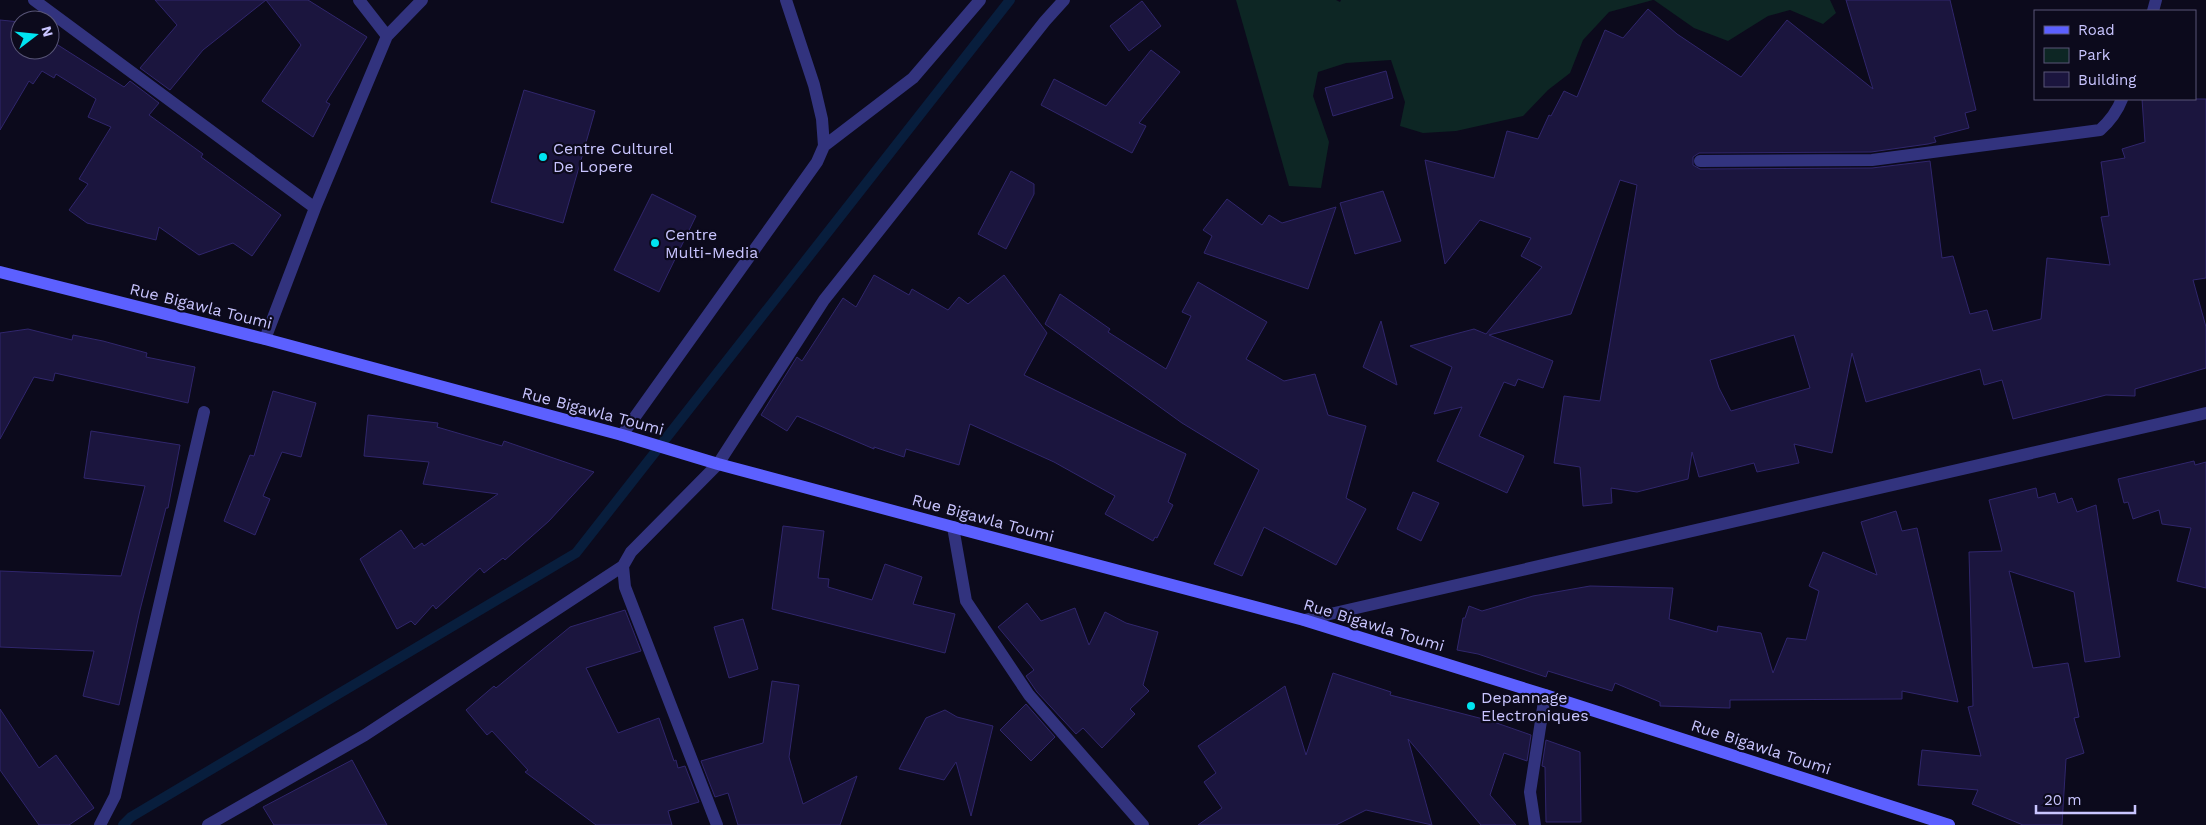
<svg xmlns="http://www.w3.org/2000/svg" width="2206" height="825" viewBox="0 0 2206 825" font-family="'Work Sans',sans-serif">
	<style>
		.green { fill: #0d2624 }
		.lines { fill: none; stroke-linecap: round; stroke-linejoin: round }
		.stream { stroke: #081e3d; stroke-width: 10 }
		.building { fill: #1b153e; stroke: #30266c; fill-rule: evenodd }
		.street { stroke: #32337e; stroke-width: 12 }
		.secondary { stroke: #5c60ff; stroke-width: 12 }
		.poi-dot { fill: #00e4f0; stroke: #0c0a1c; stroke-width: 2 }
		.labels { text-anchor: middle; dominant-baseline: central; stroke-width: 4.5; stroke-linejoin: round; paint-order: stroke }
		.poi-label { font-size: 16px; fill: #c9c5ff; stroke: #0c0a1c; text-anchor: start }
		.street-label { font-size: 16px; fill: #c9c5ff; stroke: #0c0a1c }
	</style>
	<rect width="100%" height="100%" fill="#0c0a1c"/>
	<path class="green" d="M1236,0H1336L1340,2L1341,0H1653L1609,12L1583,40L1570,73L1548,90L1523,116L1456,131L1423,133L1400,126L1405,102L1391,60L1346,63L1318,72L1313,96L1329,142L1321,188L1289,186Z
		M1654,0H1830L1836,13L1823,24L1790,10L1768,16L1728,41L1694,28Z"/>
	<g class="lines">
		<path class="stream" d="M123,825L131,817L576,553L1010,0"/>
	</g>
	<path class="building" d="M155,0H308L367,37L326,102L330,104L313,137L262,101L301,45L266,0L203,50L170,90L140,68L177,25Z
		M1846,0H1950L1976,110L1965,113L1969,128L1934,137L1936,142L1928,144L1871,152L1699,153L1693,157V165L1700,169L1872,168L1930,161L1942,258L1953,256L1970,314L1987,310L1993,331L2041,319L2047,258L2110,265L2101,217L2109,216L2101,162L2125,158L2122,149L2145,142L2142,99H2206V278L2193,280L2206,327V368L2135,389V396L2106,395L2013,419L2002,380L1984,385L1980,369L1866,402L1852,353L1832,453L1794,444L1799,463L1757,472L1754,463L1699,477L1692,452L1688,479L1637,492L1611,488L1612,503L1583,506L1580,467L1554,463L1564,396L1600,401L1637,185L1620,180L1571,314L1489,335L1553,361L1543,388L1518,379L1515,386L1504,382L1479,436L1524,456L1507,493L1437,461L1462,407L1434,414L1452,367L1410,346L1474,329L1486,334L1542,267L1521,256L1531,238L1480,220L1445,264L1425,160L1494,178L1507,131L1538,139L1549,115L1551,116L1564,91L1577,97L1605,30L1623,38L1648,9L1677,34L1741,77L1787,20L1873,89ZM1794,335L1810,388L1731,411L1719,388L1710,360Z
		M1142,1L1161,26L1129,51L1110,26Z
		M0,20L20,22V50H50V40L124,87L130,81L159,103L149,115L203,154L201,157L281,215L252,256L233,243L199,255L159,227L156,240L87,223L69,210L88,184L79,179L111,127L88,117L96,99L56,74L54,78L42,71L33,84L29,81L0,130Z
		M1151,50L1180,72L1139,123L1146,126L1132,153L1041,105L1054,79L1106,106Z
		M1386,71L1393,98L1333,116L1325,88Z
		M524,90L595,111L563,223L491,202Z
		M1011,171L1034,184V194L1006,249L978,234Z
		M1383,191L1401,241L1355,254L1340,203Z
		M652,194L696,216L659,292L614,270Z
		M1227,199L1262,225L1269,215L1282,223L1336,207L1308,289L1204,253L1212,236L1203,230Z
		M874,275L909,295L912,289L948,310L959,297L968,304L1004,275L1047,333L1024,375L1186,454L1168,502L1173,505L1157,538L1155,537L1153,541L1105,514L1115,496L1054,462L970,424L959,465L906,449L904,457L874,447V449L797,416L787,431L761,415L797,357L802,361L843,298L856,307Z
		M1198,282L1267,322L1246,359L1284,381L1315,374L1328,415L1366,426L1346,498L1366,509L1336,565L1264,527L1242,576L1214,564L1259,470L1182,423L1045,324L1060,294L1110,329L1108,332L1166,369L1191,316L1182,312Z
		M1381,321L1397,385L1363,367Z
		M28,329L72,340L73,335L103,341L147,353L146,357L195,367L188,403L55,373L53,381L34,377L0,439V333Z
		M273,391L316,403L301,457L282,452L263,496L270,499L255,535L224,521L250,455L254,456Z
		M368,415L438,423L437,427L502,446L504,441L594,472L549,521L505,560L503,558L484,573L480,568L436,609L433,605L415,625L411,621L397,629L360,559L401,530L414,549L422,543L424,546L498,494L423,484L429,462L364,456Z
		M91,431L180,445L168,508H166L140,610L119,705L83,696L94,651L0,647V571L121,576L145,486L84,478Z
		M2194,461L2195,465L2206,462V588L2177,581L2191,528L2162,524L2159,510L2133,519L2128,502L2124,503L2118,479Z
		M2036,488L2038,498L2055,493L2058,503L2072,498L2077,512L2096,505L2120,657L2085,662L2074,592L2009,571L2033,668L2068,663L2079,717L2074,718L2084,753L2066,759L2062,825H2023L1972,804L1978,790L1918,785L1922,750L1981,756L1968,707L1973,706L1969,552L2002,551L1989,500Z
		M1413,492L1439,503L1421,541L1397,529Z
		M1896,511L1902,531L1917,528L1958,702L1902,691V699L1730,700V708L1660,706V702L1615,683L1612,691L1548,671L1546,677L1478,654L1457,650L1463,618H1465L1469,606L1482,611L1533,596L1590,586L1673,588L1669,619L1717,632L1718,626L1761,633L1773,673L1787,638L1806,640L1819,591L1809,586L1823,552L1877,575L1861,522Z
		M783,526L824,531L818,578L829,579L828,587L872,600L885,564L922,577L913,604L955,614L945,653L772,609Z
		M1027,603L1041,621L1075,608L1089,645L1105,612L1126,623L1158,632L1143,685L1149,691L1130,709L1135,714L1102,748L1083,728L1076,734L1037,692L1026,676L1034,670L998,627Z
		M625,610L641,651L586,668L618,733L659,718L674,761L676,760L678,768L685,766L699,802L668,811L672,825H596L525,772L528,770L492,731L487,735L466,710L494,686L496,688L570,627Z
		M743,619L758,669L729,678L714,627Z
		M1333,673L1391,692L1390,695L1491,721L1531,735L1527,761L1504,753L1490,795L1516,825H1481L1408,739L1432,825L1366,810L1336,825H1198L1222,808L1204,782L1216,773L1198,746L1285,686L1306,755Z
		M772,681L799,685L789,757L803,804L857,776L840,825H738L728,793L715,797L701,761L763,743Z
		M1026,704L1055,737L1031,761L1000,730Z
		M0,709L39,768L56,755L94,808L69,825H39L0,770Z
		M945,710L957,717L993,726L971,816L956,762L944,780L899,769L926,718Z
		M1546,740L1580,752L1581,822H1546L1545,767L1542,766Z
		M352,760L387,825H274L263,807Z"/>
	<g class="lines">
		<path class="street" d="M34,0L315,208
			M359,0L387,36
			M2153,11L2156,0
			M824,146L913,78L980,0
			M1700,161L1872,160L2100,130C2110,121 2117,112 2122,99
			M265,339L315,208L387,36L422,0
			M622,435L817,162L824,146L822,119L814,85L786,0
			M953,527L966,601L1029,695L1143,825
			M1304,620L2206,413
			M100,825L115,796L204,412
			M208,825L365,735L623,566
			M717,825L625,587L623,566L631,552L718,464L824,300L1045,21L1064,0
			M1535,825L1530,792L1545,695"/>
		<path class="secondary" d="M0,272L265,339L622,435L718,464L953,527L1304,620L1545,695L1949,825"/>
	</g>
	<g class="poi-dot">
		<circle cx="543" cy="157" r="5"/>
		<circle cx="655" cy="243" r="5"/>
		<circle cx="1471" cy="706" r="5"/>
	</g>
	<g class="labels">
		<g class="poi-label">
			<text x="553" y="148">Centre Culturel<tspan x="553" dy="18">De Lopere</tspan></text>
			<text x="665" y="234">Centre<tspan x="665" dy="18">Multi-Media</tspan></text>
			<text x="1481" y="697">Depannage<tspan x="1481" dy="18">Electroniques</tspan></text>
		</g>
		<g class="street-label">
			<text transform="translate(201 306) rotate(14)">Rue Bigawla Toumi</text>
			<text transform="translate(593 411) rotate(15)">Rue Bigawla Toumi</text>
			<text transform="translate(983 518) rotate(15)">Rue Bigawla Toumi</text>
			<text transform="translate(1374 625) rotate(17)">Rue Bigawla Toumi</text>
			<text transform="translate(1761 747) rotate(18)">Rue Bigawla Toumi</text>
		</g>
	</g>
	<rect x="2034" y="10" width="162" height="90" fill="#0c0a1c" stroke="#585577"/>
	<rect x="2044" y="26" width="25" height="8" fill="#5c60ff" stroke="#585577"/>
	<text x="2078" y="35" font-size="15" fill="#c9c5ff">Road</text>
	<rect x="2044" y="48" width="25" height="15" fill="#0d2624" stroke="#585577"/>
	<text x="2078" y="60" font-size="15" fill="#c9c5ff">Park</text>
	<rect x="2044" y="72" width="25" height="15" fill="#1b153e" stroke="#585577"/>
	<text x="2078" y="85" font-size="15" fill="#c9c5ff">Building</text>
	<g transform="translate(35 35) rotate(74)"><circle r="24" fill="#0c0a1c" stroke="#585577"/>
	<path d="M0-4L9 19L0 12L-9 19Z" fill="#00e4f0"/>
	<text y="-8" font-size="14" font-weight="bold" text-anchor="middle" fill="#c9c5ff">N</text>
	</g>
	<path d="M2036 805v8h99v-8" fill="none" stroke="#c9c5ff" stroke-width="2.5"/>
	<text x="2044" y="805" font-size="15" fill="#c9c5ff" stroke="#0c0a1c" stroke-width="4" paint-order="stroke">20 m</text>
</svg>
